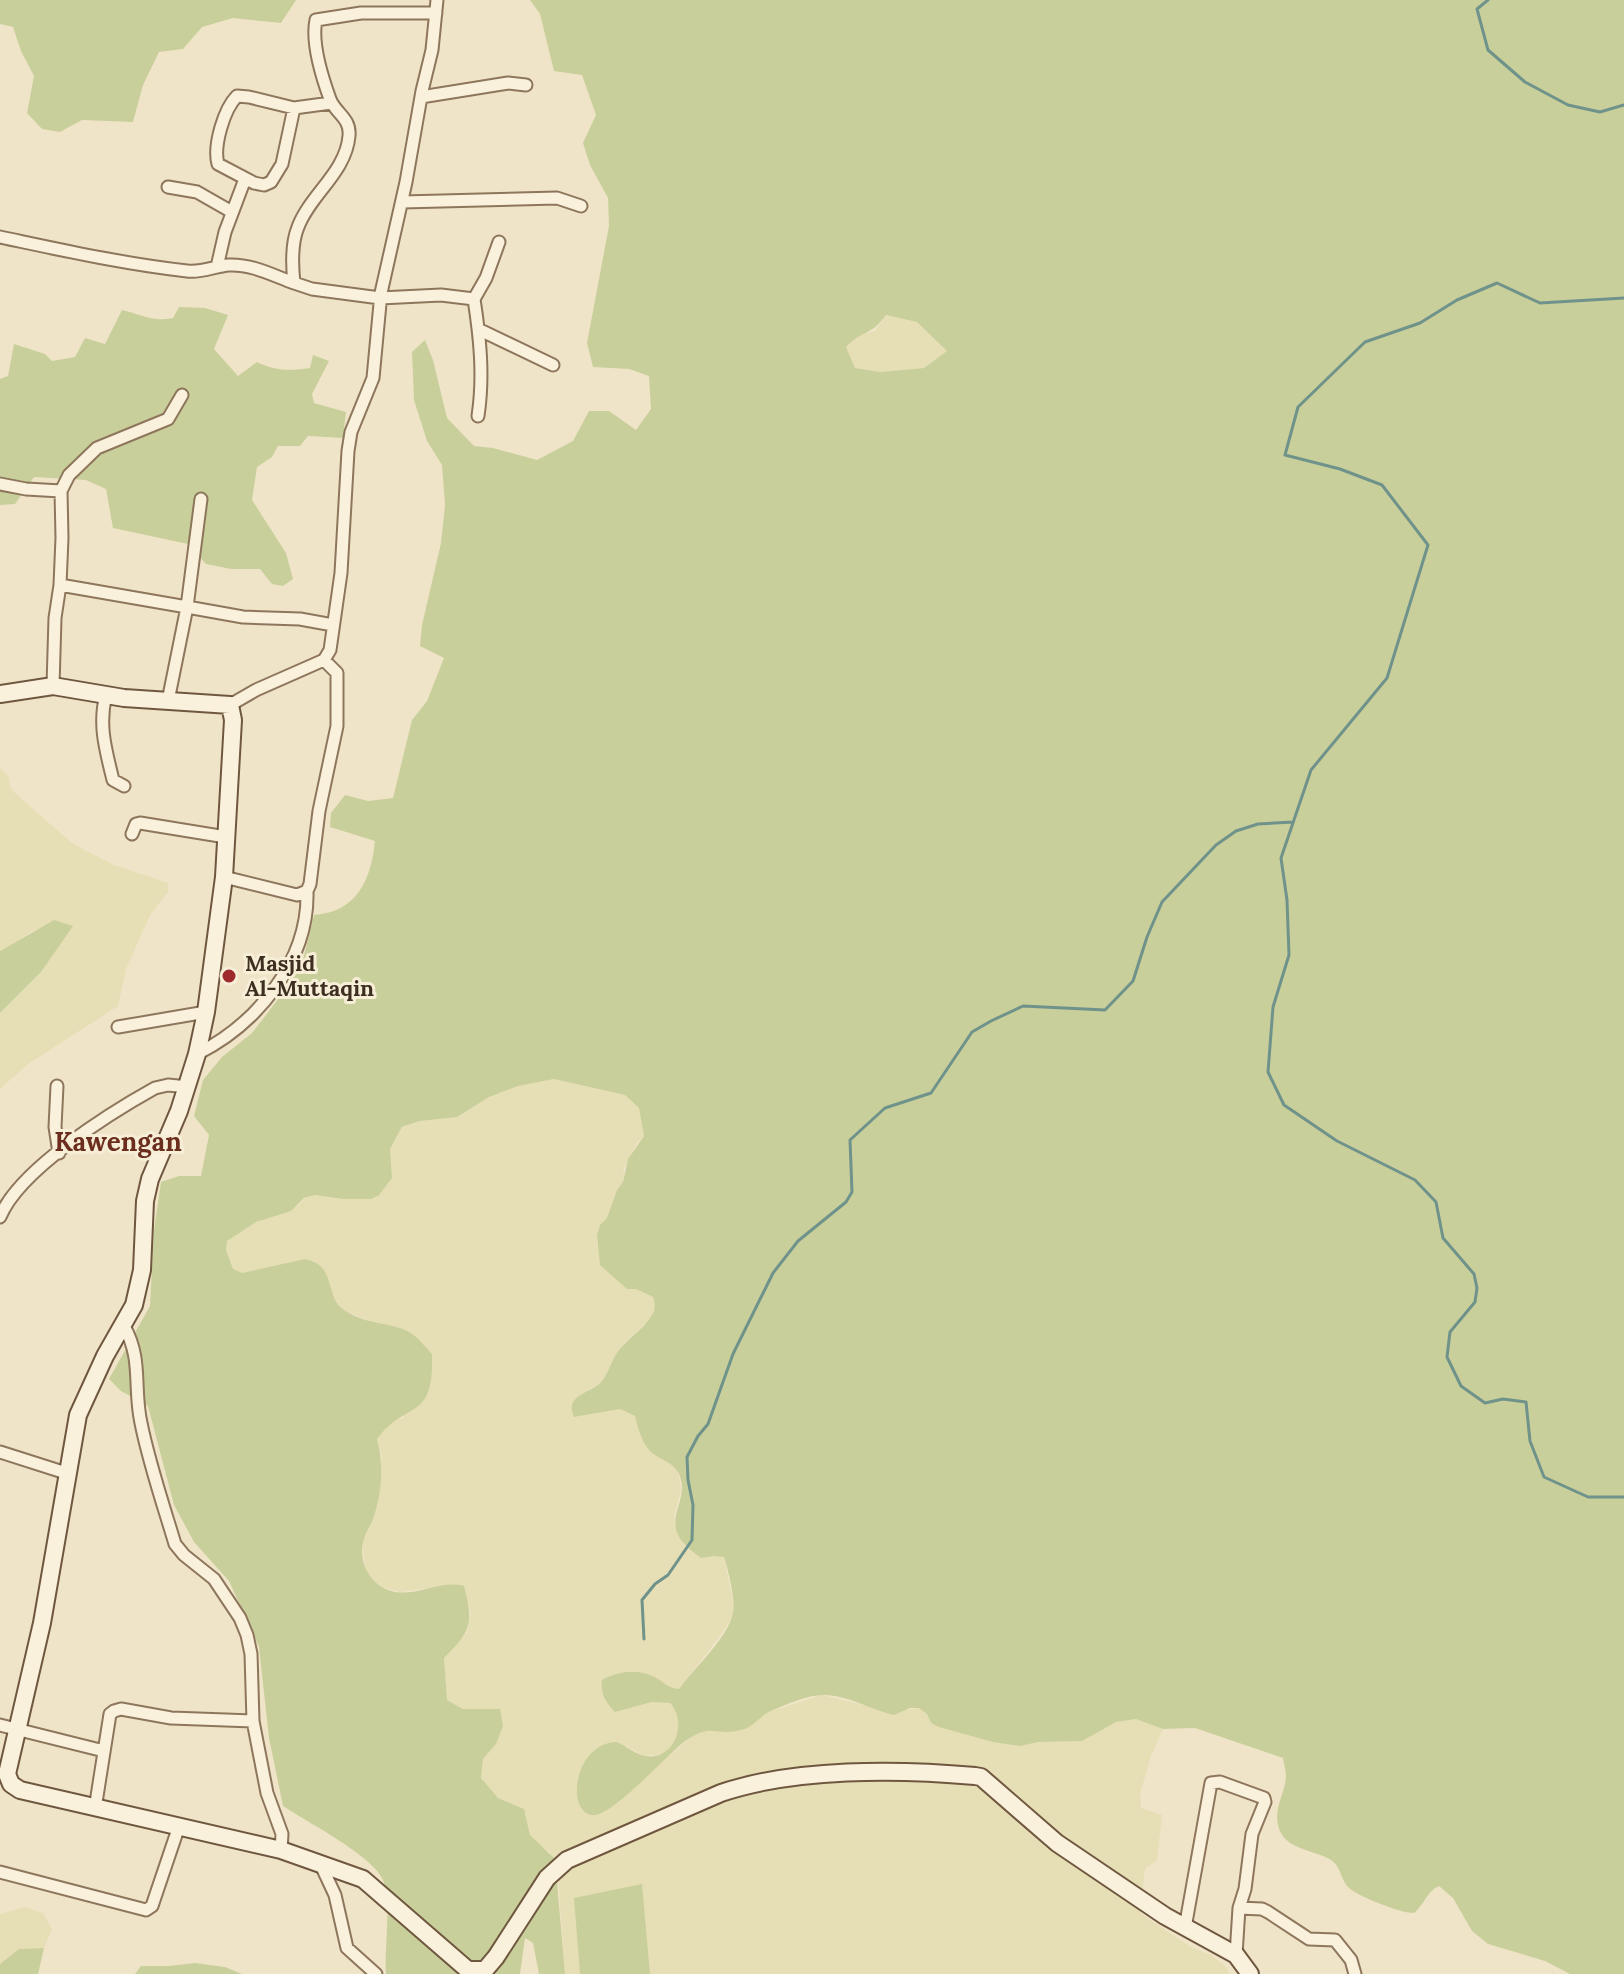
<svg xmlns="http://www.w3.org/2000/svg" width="1624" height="1974" viewBox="0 0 1624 1974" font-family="Lora,serif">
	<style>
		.farmland { fill: #e6deb5 }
		.green { fill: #c9cf9b; fill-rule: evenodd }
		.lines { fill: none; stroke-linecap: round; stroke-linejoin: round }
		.stream { stroke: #6f938a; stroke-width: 3 }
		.minor-casing { stroke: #8d765c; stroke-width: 15 }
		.secondary-casing { stroke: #6f573f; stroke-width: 20 }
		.minor { stroke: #faf1dc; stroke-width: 11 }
		.secondary { stroke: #faf1dc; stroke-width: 16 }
		.poi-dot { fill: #9e2a2b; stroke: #f7eed8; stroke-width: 3 }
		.labels { text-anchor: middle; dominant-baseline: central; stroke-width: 6; stroke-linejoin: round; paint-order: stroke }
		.poi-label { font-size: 22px; font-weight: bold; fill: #3d2e20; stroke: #f7eed8; text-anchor: start }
		.quarter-label { font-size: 26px; font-weight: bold; fill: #6b2e1e; stroke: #f7eed8 }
	</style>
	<rect width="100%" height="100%" fill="#f0e4c8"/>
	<path class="farmland" d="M886,315L917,322L947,351L924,368L880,372L855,368L846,347L854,337L875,331Z
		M0,768L9,777L10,787L16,794L73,844L114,865L168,883V892L150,915L126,969L118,1006L28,1064L0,1089V1013L41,972L72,926L36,929L0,951Z
		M554,1079L625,1095L639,1108L644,1136L637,1143L624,1168L623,1182L617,1190L607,1219L600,1226L597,1245L636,1289L653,1297L656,1306L652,1317L623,1344L604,1380L588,1390L575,1417L620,1409L635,1416L640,1435L650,1451L672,1464L678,1472L681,1489L674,1517L675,1527L686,1548L701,1558L714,1555L724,1557L734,1606L733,1616L722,1633L679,1689L670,1688L647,1674L629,1672L602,1680L615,1712L652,1702L670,1703L677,1710L679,1730L671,1748L664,1754L644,1756L626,1746L591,1753L577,1779L637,1784L696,1733L704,1729L722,1732L744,1730L765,1713L822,1695L868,1706L886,1713L919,1708L927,1714L931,1723L993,1742L1020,1745L1038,1742L1082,1741L1116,1722L1136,1719L1163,1729L1151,1756L1140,1794L1141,1808L1162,1815L1157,1860L1145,1869L1140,1913L1191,1947L1211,1955L1227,1968L1229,1974H565L558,1877L550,1852L536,1843L530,1835L524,1809L498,1798L481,1778L483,1759L496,1744L463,1709L447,1700L444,1658L467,1632L471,1613L464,1587L456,1584L400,1592L382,1587L367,1575L362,1547L364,1538L373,1519L382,1457L377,1439L387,1425L404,1417L382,1326L341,1309L314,1261L305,1259L242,1273L233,1269L226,1250L227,1241L234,1236L256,1222L298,1206L304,1199L315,1195L343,1199L392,1178L390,1149L402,1128L420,1121L457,1117L489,1097L518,1086Z
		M25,1907L43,1913L52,1929L44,1948L19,1949L0,1964V1914Z"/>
	<path class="green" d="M0,0H296L281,23L233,18L202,27L183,49L159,52L143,85L133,122L82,120L60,132L42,129L27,113L34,76L21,51L13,27L0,24Z
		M530,0H1624V1974H1570L1545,1961L1488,1944L1472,1931L1453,1898L1439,1886C1427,1891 1424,1905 1414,1913C1402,1914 1354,1895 1347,1886C1340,1877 1341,1867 1331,1860C1313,1849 1283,1850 1278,1825C1274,1807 1285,1793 1286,1777C1286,1771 1284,1764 1283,1758L1195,1728L1163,1729L1136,1719L1116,1722L1082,1741L1038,1742L1020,1746L993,1742L939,1727L931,1723L927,1714L919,1708H910L894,1715C871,1710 848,1695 824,1695C806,1695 788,1704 771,1711C760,1715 753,1728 741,1730C713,1737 712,1721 684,1742C666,1756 613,1815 594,1815C565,1815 573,1743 617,1742C626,1746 635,1754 645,1756C675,1761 688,1722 670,1703L652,1702L615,1712C606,1703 600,1693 602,1680C621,1670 643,1668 661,1681C668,1686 670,1688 679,1689C694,1668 728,1638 733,1613C736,1601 728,1569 724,1557L714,1556L701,1558C650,1523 693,1506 679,1474C673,1461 659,1460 650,1451C641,1441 638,1428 635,1416L620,1409L574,1417C564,1394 591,1394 602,1381C608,1374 611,1362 617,1353C626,1339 644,1329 652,1315C656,1309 655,1303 653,1297L636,1289H627L600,1265L597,1235L600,1225L607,1218L617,1190L623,1182L628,1159L644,1136L639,1108L625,1095L554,1079L518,1086L489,1097L457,1117L420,1121L402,1127L390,1149L392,1178L379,1195L371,1199H343L315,1195L304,1198L291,1211L256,1222L227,1241L226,1250L233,1269L242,1273L305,1259C337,1265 324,1296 344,1310C366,1325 391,1322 409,1332C418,1337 425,1347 432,1354C434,1423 407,1399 377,1439C384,1464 382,1494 373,1519C371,1525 367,1530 365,1536C356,1558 368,1584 391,1591C415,1598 441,1579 464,1586C474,1624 471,1631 444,1658L447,1700L463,1709H500L503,1726L496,1744L483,1759L481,1778L498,1798L524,1809L530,1835L555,1859L565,1974H539L533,1943L525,1938L520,1974H386C384,1949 392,1902 383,1880C373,1856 307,1822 283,1806L269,1738L259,1647L229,1581L194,1542L174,1505L148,1406L121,1391L109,1379L150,1306L154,1230L161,1182L179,1176H201L209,1135L194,1116L203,1080L222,1057L252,1033L276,1002L304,956L314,915C357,912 371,880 375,841L330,827L331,813L345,795L368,801L393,798L412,720L427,701L444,658L420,646L422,625L441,543L445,505L442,465L427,441L414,400L412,352L425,340L433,360L447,418L474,446L493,448L537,460L573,441L589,411H609L636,430L651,409L649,376L629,369L593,367L587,343L609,226L608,198L590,165L583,143L596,115L582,75L554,71L540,14ZM886,315L917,322L947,351L924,368L880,372L855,368L846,347C861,330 870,337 886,315Z
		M179,307L205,308L228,315L214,349L238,376L257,362C275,371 290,371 310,368L313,355L329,361L312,394L314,403L346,412L343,438L308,436L300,446H278L272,457L257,467L252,500L286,553L293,579L283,586L272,584L260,569H231L206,564L188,544L113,528L106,489L86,480L34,477L15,504L0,505V379L8,376L14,344L45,354L52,361L75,357L85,338L105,344L122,310C143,315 152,322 173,318Z
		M54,920L73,926L41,972L0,1013V951Z
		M642,1884L650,1974H580L574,1898Z
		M44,1948L38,1974H0V1964L19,1949Z
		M195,1963L225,1967L242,1974H135L141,1966H169Z"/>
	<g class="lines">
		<path class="stream" d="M1488,0L1477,9L1488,50L1525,82L1568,105L1600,112L1624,105
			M1624,298L1540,303L1497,283L1457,300L1420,323L1365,342L1298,407L1285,455L1340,469L1382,485L1428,545L1387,678L1311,770L1281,858L1287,900L1289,955L1273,1007L1268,1072L1284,1105L1337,1141L1415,1180L1436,1202L1443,1238L1474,1274L1477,1288L1475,1302L1450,1332L1447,1357L1461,1386L1485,1403L1503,1399L1526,1402L1530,1441L1544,1477L1588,1497H1624
			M644,1639L642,1600L655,1584L668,1575L692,1540L693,1505L688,1480L687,1457L698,1436L708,1424L733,1354L773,1273L798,1241L846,1202L852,1192L850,1140L885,1108L931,1093L972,1032L991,1021L1023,1006L1105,1010L1133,981L1147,937L1162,902L1216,845L1236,831L1258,824L1293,822"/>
		<g class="minor-casing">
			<path id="minor" d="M421,97L508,83L526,85
				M294,108L282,164L271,182L264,185L254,183L218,164C213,146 224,109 237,96L249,97L294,108L331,103
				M168,187L197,192L232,212
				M402,202L557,198L581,206
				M0,237C62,250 124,264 187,271C202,273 215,266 229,265C252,264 272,275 294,283C292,265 291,244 298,227C310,195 346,172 349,136C351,118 335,113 330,99C322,77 311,43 316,20L361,13H436
				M217,267L225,232L245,179
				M294,283L312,289L380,298L441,295L474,299
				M480,330L553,365
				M478,416C484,376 480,338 474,299L486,278L499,242
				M0,484L26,489L61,491
				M201,499L187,607L243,617L300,619L333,625
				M60,585L187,607L168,701
				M53,686L55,618L60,585L62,538L61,491L69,475L97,448L168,419L182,395
				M106,695C98,725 106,751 113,780L124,786
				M230,705L256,690L324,660L330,650L341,573L348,451L351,432L373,378L381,293L406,182L422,91L432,50L437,0
				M132,834L136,824L140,823L226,837
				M224,877L297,895L307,891L310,884L319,811L337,726V673L324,660
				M118,1027L206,1012
				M197,1054C257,1024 309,961 307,891
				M57,1086L55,1127L59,1153
				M0,1217C19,1170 110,1113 155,1088L168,1085L188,1087
				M124,1326C143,1360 133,1387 141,1423C149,1463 163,1504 175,1544L184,1555L214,1579L240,1618L247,1635L251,1654L253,1721L267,1793L282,1834L281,1850
				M0,1452L66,1473
				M0,1725L104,1751
				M95,1809L110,1714L114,1711L121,1709L171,1718L253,1721
				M320,1863L335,1895L347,1948L376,1974
				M0,1872L146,1910L152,1906L179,1826
				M1239,1908L1262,1909L1268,1912L1309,1939L1335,1940L1351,1960L1355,1974
				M1185,1928L1211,1783L1220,1782L1264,1798L1265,1802L1252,1834L1245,1889L1239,1908L1236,1955"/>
		</g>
		<g class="secondary-casing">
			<path id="secondary" d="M0,694L53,686L124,698L230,705L233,720L224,877L206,1012L197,1054L179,1111L150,1179L145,1201L142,1270L134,1305L105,1356L78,1415L42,1623L7,1774L11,1784L20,1790L281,1850L363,1879L468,1970H485L496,1957L547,1878L567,1860L721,1793C795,1768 897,1769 975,1776L981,1777L1057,1843L1165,1916L1236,1955L1250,1974"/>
		</g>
		<use href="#minor" class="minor"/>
		<use href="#secondary" class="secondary"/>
	</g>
	<circle class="poi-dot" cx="229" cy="976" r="8"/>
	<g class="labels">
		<g class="poi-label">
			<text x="245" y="963">Masjid<tspan x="245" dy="25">Al-Muttaqin</tspan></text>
		</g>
		<g class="quarter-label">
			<text x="118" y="1141">Kawengan</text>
		</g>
	</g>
</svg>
